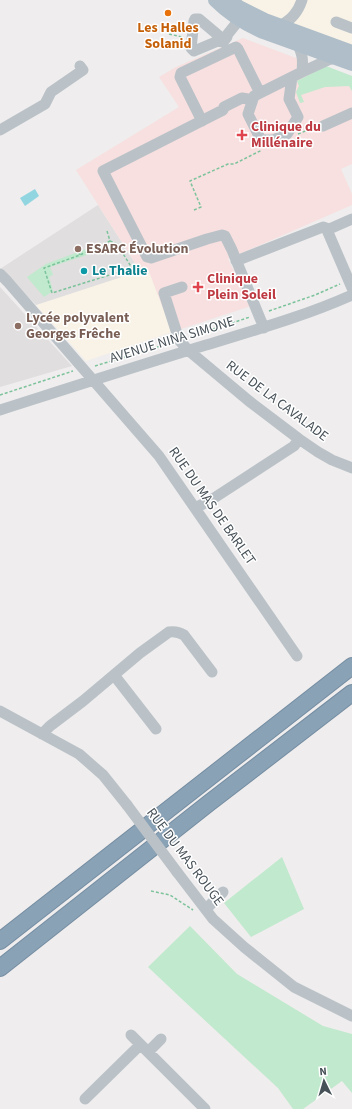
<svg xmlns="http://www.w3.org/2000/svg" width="352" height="1109" viewBox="0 0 352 1109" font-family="'Source Sans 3',sans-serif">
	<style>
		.commercial { fill: #f9f3e7 }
		.education { fill: #e0dede }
		.medical { fill: #f7e0df }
		.green { fill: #c0e9cd }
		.water { fill: #91d5e1 }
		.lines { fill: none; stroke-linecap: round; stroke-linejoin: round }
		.highway-casing { stroke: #758da2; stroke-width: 18 }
		.path { stroke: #7cc39c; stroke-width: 1.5; stroke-dasharray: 3 2; stroke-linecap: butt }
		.minor { stroke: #bac2c8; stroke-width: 11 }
		.major { stroke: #afbec9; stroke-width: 14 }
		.highway { stroke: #8aa2b6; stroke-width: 16 }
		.minor-bridge { stroke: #bac2c8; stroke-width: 11 }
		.food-dot { fill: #e8710a; stroke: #fff; stroke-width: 1.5 }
		.health-dot { fill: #e0444e; stroke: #fff; stroke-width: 1.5 }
		.education-dot { fill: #8d6e63; stroke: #fff; stroke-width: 1.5 }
		.culture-dot { fill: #0f9aa8; stroke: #fff; stroke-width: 1.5 }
		.labels { text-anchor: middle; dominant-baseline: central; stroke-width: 3; stroke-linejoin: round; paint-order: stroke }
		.food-label { font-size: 14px; font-weight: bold; fill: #c56008; stroke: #fff }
		.health-label { font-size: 14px; font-weight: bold; fill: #be3a42; stroke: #fff; text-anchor: start }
		.education-label { font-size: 14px; font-weight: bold; fill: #785e54; stroke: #fff; text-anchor: start }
		.culture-label { font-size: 14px; font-weight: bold; fill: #0d838f; stroke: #fff; text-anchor: start }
		.street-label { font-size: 14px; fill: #475158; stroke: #fff }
	</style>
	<rect width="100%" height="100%" fill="#efeded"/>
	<path class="commercial" d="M224,0H352V61Z
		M148,268L172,332L86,361L36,305Z"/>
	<path class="education" d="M98,205L140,271L36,305L0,269Z
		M0,287L72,366L0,387Z"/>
	<path class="medical" d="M243,38L352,79V164L341,169L352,194V205L228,259L251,306L172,332L148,269L140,271L76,170L179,107L159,77L176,67Z"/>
	<path class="green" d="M326,66L352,76V91L349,86L325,87L301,95L304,102L300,103L296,92L299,86L297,81Z
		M94,246L96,252L50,267L53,275L49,277L53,291L44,297L27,277L46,264Z
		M282,857L304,909L251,937L224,903Z
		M190,926L237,974L323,1026L352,1034V1093L342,1081L303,1109H293L278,1088L184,1001L148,967Z"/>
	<path class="water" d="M35,189L39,196L25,206L20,198Z"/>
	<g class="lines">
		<g class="highway-casing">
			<path id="highway" d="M0,941L352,666
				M0,968L209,803L352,693"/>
		</g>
		<path class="path" d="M169,34L182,37
			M298,134L313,128
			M194,210L201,207L190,181L228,164H234L262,150
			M107,231L110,241L80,255L44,268L52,293L132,268L117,244L110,241
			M79,252L80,257
			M269,311L315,295L340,284
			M189,337L250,317
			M95,366L170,343
			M0,395L73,371
			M151,891L170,895L193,910"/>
		<path class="minor" d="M336,22L352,28
			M280,26C292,19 298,12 302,0
			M218,41L219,37L218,35L199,19H195L194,21L191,48L194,51L218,41L223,42L227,37V35L239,20
			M298,45C303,56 303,60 302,72
			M254,96L248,114L260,138L262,140H273L287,134L298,117L289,99L292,77
			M254,96L302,72L328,60L335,58
			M248,99L242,98L224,107L223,110L103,171L147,257L151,258L207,239L222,235L225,236L232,250L264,328
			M202,121L180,77L181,73L236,47L238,49L260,93
			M323,126L352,113
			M0,130L45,104L51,92L83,70L80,66
			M327,230L352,219
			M236,261L323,227L326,228L327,230L352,288
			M0,274L7,281L159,456L297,656
			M182,287L164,293L179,340L188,350L249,401L299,439L318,452L332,460L352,468
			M0,410C69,388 137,366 206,345C255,330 305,316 352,295
			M195,508L211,500L294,446L299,439
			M114,675L156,729
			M0,711L79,754L103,775L127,805
			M42,734L50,726L83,701L140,653L169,632C175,631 179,632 184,635L212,672
			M177,872L213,919L244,947L294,987L352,1016
			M206,909L223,892
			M131,1035L205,1109
			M148,1052L161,1039
			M85,1099L140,1045"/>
		<path class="major" d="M215,0C229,14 245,24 263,32L352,64
			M230,0L239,7L265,20L352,52"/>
		<use href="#highway" class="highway"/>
		<path class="minor-bridge" d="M127,805L177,872"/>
	</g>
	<circle class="food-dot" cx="168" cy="13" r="4"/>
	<g class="health-dot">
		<path d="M240 129h4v4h4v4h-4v4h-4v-4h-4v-4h4z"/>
		<path d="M196 281h4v4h4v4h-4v4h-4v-4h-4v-4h4z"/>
	</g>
	<g class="education-dot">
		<circle cx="78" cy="249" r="4"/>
		<circle cx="18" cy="326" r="4"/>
	</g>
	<circle class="culture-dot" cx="84" cy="271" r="4"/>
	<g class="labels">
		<g class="food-label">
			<text x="168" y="28">Les Halles<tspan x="168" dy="16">Solanid</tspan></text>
		</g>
		<g class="health-label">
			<text x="251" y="127">Clinique du<tspan x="251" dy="16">Millénaire</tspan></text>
			<text x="207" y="279">Clinique<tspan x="207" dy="16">Plein Soleil</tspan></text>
		</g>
		<g class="education-label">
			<text x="86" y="249">ESARC Évolution</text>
			<text x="26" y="318">Lycée polyvalent<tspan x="26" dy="16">Georges Frêche</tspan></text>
		</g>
		<g class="culture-label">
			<text x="92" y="271">Le Thalie</text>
		</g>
		<g class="street-label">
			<text transform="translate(172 340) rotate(-17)">AVENUE NINA SIMONE</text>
			<text transform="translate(277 401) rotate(37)">RUE DE LA CAVALADE</text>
			<text transform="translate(212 506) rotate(55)">RUE DU MAS DE BARLET</text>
			<text transform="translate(185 857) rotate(53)">RUE DU MAS ROUGE</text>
		</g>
	</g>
	<g transform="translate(324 1081) rotate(355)" stroke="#ffffff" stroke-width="3" paint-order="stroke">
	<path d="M0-3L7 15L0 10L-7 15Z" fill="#475158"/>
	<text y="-6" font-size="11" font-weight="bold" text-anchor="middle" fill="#475158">N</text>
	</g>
</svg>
